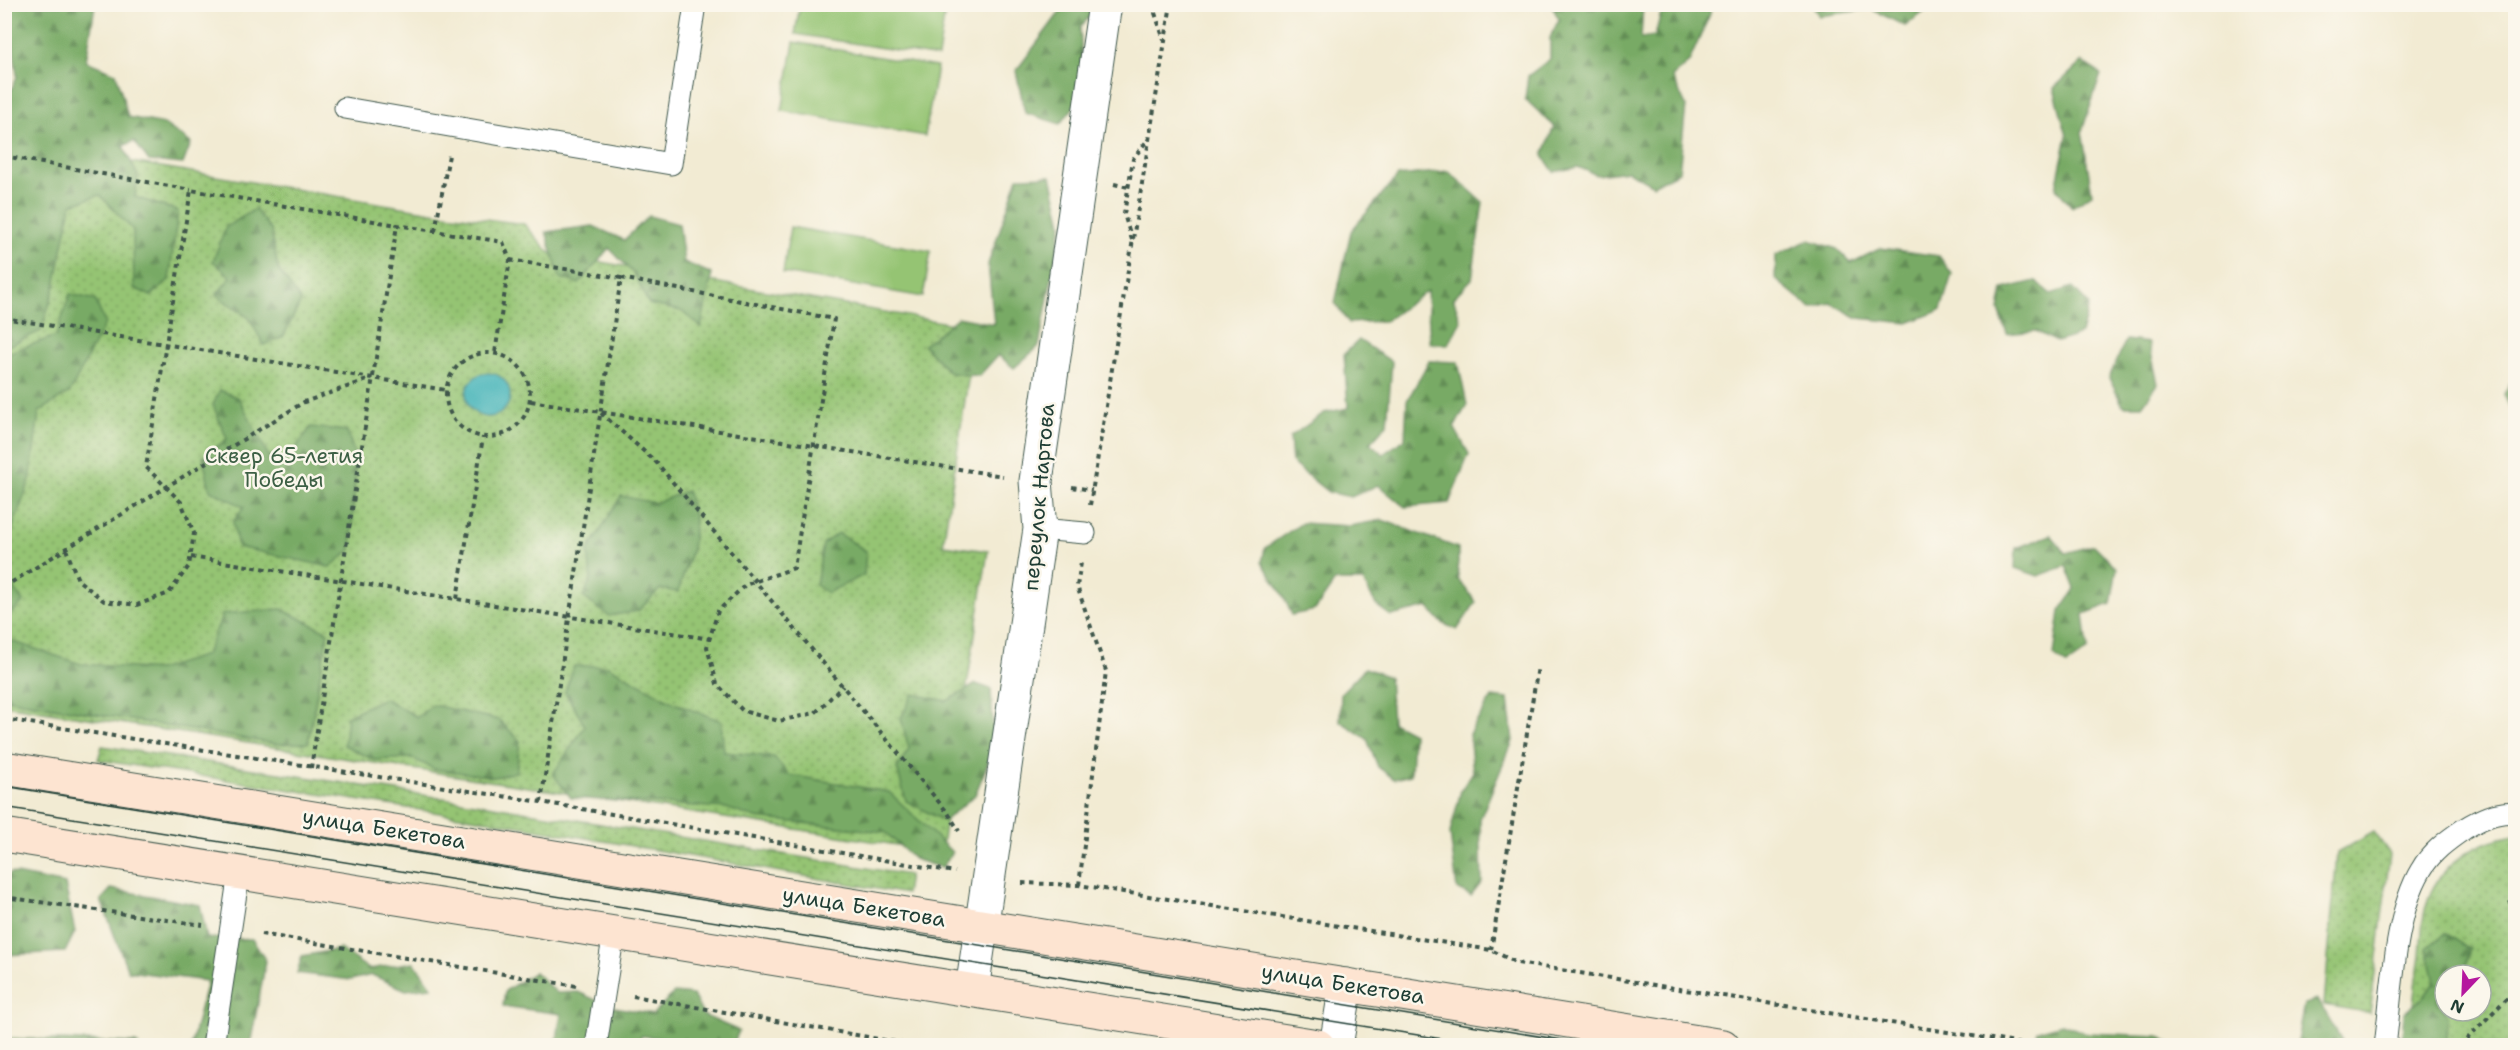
<svg xmlns="http://www.w3.org/2000/svg" width="2520" height="1050" viewBox="0 0 2520 1050" font-family="'Shantell Sans',sans-serif">
	<style>
		.grass { fill: url(#grass-dots); stroke: #5a8054; stroke-width: 1.5; fill-rule: evenodd }
		.forest { fill: url(#forest-firs); stroke: #4c744c; stroke-width: 1.5 }
		.pitch { fill: #95c473; stroke: #5a8054; stroke-width: 1.5 }
		.water { fill: #41b2b8; stroke: #307876; stroke-width: 1.5 }
		.lines { fill: none; stroke-linecap: round; stroke-linejoin: round }
		.lane-casing { stroke: #3f574c; stroke-width: 23 }
		.street-casing { stroke: #3f574c; stroke-width: 35 }
		.secondary-casing { stroke: #3f574c; stroke-width: 35 }
		.path { stroke: #3f574c; stroke-width: 4; stroke-dasharray: 4.5 4.5; stroke-linecap: butt }
		.lane { stroke: #fff; stroke-width: 21 }
		.street { stroke: #fff; stroke-width: 33 }
		.secondary { stroke: #fde4d1; stroke-width: 33 }
		.tram { stroke: #1f3d34; stroke-width: 1.5 }
		.labels { text-anchor: middle; dominant-baseline: central; stroke-width: 5; stroke-linejoin: round; paint-order: stroke }
		.park-label { font-size: 21px; fill: #3c5f44; stroke: #fbf7ec }
		.street-label { font-size: 21px; fill: #1f3d34; stroke: #fbf7ec }
	</style>
	<defs>
		<pattern id="grass-dots" width="8" height="8" patternUnits="userSpaceOnUse" patternTransform="scale(1.5)"><rect width="8" height="8" fill="#95c473"/><path d="M2 2h.1M6 6h.1" fill="none" stroke="#79a05f" stroke-width="1.8" stroke-linecap="round"/></pattern>
		<pattern id="forest-firs" width="22" height="20" patternUnits="userSpaceOnUse" patternTransform="scale(1.5)"><rect width="22" height="20" fill="#78aa65"/><path d="M5 1l3.5 6h-7zM16 11l3.5 6h-7z" fill="#628c54"/></pattern>
	</defs>
	<rect width="100%" height="100%" fill="#fbf7ec"/>
	<filter id="ink" filterUnits="userSpaceOnUse"><feTurbulence type="fractalNoise" baseFrequency=".0167" numOctaves="2"/><feDisplacementMap in="SourceGraphic" scale="12" xChannelSelector="R" yChannelSelector="G"/><feConvolveMatrix kernelMatrix="1 2 1 2 8 2 1 2 1" color-interpolation-filters="sRGB"/></filter>
	<filter id="wash" filterUnits="userSpaceOnUse"><feTurbulence type="fractalNoise" baseFrequency=".008" numOctaves="4" result="noise"/><feDisplacementMap in="SourceGraphic" scale="24" xChannelSelector="R" yChannelSelector="G"/><feGaussianBlur stdDeviation="1.35" result="paint"/><feColorMatrix in="noise" values="0 0 0 0 0 0 0 0 0 0 0 0 0 0 0 0 0 1.4 0 .05"/><feComposite in="paint" operator="in"/></filter>
	<g filter="url(#wash)">
		<rect width="100%" height="100%" fill="#f2ebd3"/>
		<path class="grass" d="M5,141L438,213L524,224L550,253L976,328L943,545L988,551L941,852L5,705Z
			M102,746L475,803L909,875L906,894L472,818L98,760Z
			M2374,832L2390,854L2370,1013L2324,1005L2337,853Z
			M2515,835V1045L2409,1046C2413,1015 2416,985 2420,954C2422,934 2422,910 2431,892C2447,859 2482,840 2515,835ZM2445,975H2481V1011H2445Z"/>
		<path class="forest" d="M12,5H95L86,61L116,73L128,117L164,124L191,143L183,164L149,161L134,141L123,146L138,176L135,197L178,211L169,280L151,296L134,288L133,230L100,195L71,204L55,286L41,331L5,347L4,107L17,76L9,17Z
			M1058,5H1101L1080,27L1084,95L1060,124L1025,113L1016,71L1060,12Z
			M1551,5H1643L1641,38L1655,36L1663,5H1711L1710,14L1689,62L1672,77L1686,106L1679,172L1653,185L1628,171L1597,175L1578,167L1554,172L1543,156L1554,126L1525,99L1528,76L1550,59V38L1559,19Z
			M1812,5H1933L1905,26L1871,9L1819,16Z
			M2082,62L2101,74L2082,131L2092,194L2072,207L2056,188L2067,136L2054,88Z
			M1448,171L1483,202L1472,279L1453,298L1461,321L1448,345L1430,343L1427,291L1385,321L1349,323L1335,303L1351,231L1398,176Z
			M1051,176L1062,224L1039,346L1014,368L998,355L979,376L950,373L924,345L958,317L994,324L988,264L1018,177Z
			M255,209L271,230L278,269L301,301L283,337L264,345L249,318L216,295L231,277L213,261L226,227Z
			M649,216L679,224L684,262L712,274L701,327L681,311L649,304L634,274L609,248L579,284L560,278L546,232L593,226L624,240Z
			M1809,240L1837,249L1851,263L1881,248L1939,256L1952,274L1941,310L1908,323L1858,318L1831,303L1811,308L1775,279L1776,255Z
			M2035,281L2051,294L2072,287L2089,305L2081,334L2057,342L2036,331L2007,334L1999,310L2003,289Z
			M70,294L95,300L105,323L70,392L39,412L30,480L5,549V354L56,336Z
			M1359,340L1392,362L1387,424L1370,443L1383,454L1405,439L1407,401L1429,361L1458,362L1467,405L1454,427L1469,454L1449,503L1405,507L1378,485L1351,497L1328,492L1292,463L1290,437L1324,413L1348,408L1344,354Z
			M2126,340L2149,343L2158,384L2142,406H2123L2109,378Z
			M2515,377L2516,421H2515L2504,394Z
			M220,390L239,398L268,455L287,460L311,427L347,431L356,459L351,550L330,567L238,547L233,522L244,507L210,490L203,457L227,439L213,405Z
			M687,491L695,520L692,549L678,592L660,589L638,611L609,616L583,597L591,579L588,551L621,496L655,503Z
			M1382,520L1458,548V579L1476,602L1457,630L1442,623L1428,607L1391,616L1376,605L1363,581H1335L1315,610L1292,615L1282,593L1262,562L1265,548L1302,523L1350,526Z
			M838,533L866,551L864,575L827,593L816,585L823,544Z
			M2051,535L2066,553L2094,545L2117,568L2111,604L2084,614L2088,650L2066,665L2054,656L2060,611L2075,589L2066,566L2038,576L2015,568L2016,548Z
			M4,572L23,602L8,617L5,616Z
			M281,609L328,632L308,743L276,744L5,699V639L81,664L158,670L206,655L223,614Z
			M574,666H608L674,703L721,721L724,752L774,757L789,775L889,792L952,852L942,868L914,859L885,832L756,818L726,808L571,798L553,774L585,726L565,692Z
			M1365,668L1389,677L1392,722L1413,733L1411,775L1394,779L1378,767L1367,739L1340,721L1341,693Z
			M976,684L991,689L994,748L975,795L944,821L906,801L897,768L909,749L901,718L913,694L947,701Z
			M1492,697L1508,699L1513,741L1480,819L1482,882L1471,896L1457,889L1450,833L1461,790L1473,772L1469,734Z
			M384,698L417,717L433,705L499,720L520,741L516,772L495,777L434,769L412,758L374,760L344,745L347,716Z
			M11,873L65,884L75,932L65,952L5,955V876Z
			M111,889L200,905L207,938L252,939L266,961L250,1045H191L207,981L128,971L101,900Z
			M2445,933L2470,949L2463,975H2445V984L2437,1000L2448,1017L2445,1045H2416L2402,1036L2404,1013L2424,997L2435,981L2427,948Z
			M340,949L369,969L414,962L432,987L406,990L372,975L351,980L297,973L302,956Z
			M535,972L557,993L578,992L609,1006L653,1014L674,993L693,995L703,1015L739,1031L733,1045L641,1036L639,1045H556L561,1014L503,1006L505,991Z
			M2318,1000L2341,1039L2342,1045H2296L2304,1004Z
			M2062,1024L2086,1033L2160,1036L2173,1045H2039L2037,1031Z
			M5,1038L136,1043L138,1045H5Z"/>
		<path class="pitch" d="M800,5H946L938,57L795,34Z
			M794,42L937,67L925,136L782,111Z
			M790,227L931,251L923,297L783,273Z"/>
		<path class="water" d="M466 395a22 22 0 1 1 44 0a22 22 0 1 1-44 0Z"/>
	</g>
	<g filter="url(#ink)">
		<g class="lines">
			<g class="lane-casing">
				<path id="lane" d="M345,108L671,164L695,4
					M1040,529L1085,533
					M213,1046L239,873
					M596,1046L614,932
					M2385,1046C2392,994 2394,915 2421,870C2431,852 2448,840 2464,829C2478,820 2498,810 2516,813"/>
			</g>
			<g class="street-casing">
				<path id="street" d="M972,990L1040,529L1036,481L1105,4
					M1336,1046L1346,985"/>
			</g>
			<g class="secondary-casing">
				<path id="secondary" d="M4,768L1723,1046
					M4,835L1318,1046"/>
			</g>
			<path class="path" d="M1157,4L1155,13L1164,40
				M4,5L5,4
				M4,156L191,190
				M1114,184L1128,187
				M435,231L449,155
				M1132,240L1124,214L1133,159L1149,138
				M510,260L621,278L541,802
				M621,278L834,319L794,568L745,585L718,611L707,647L717,684L743,711L779,721L815,713L843,686
				M4,318L446,390
				M446 395a42 42 0 1 1 84 0a42 42 0 1 1-84 0Z
				M531,401L1003,476
				M601,413L656,462L948,813L959,831
				M1072,487L1092,490
				M1090,505L1171,4
				M66,549L78,580L104,601L137,605L169,593L189,566L194,533L181,502L146,467L191,190L397,225
				M191,557L710,639
				M4,587L304,402L370,379
				M457,599L483,437
				M4,719L541,802L955,872
				M311,768L397,225L503,242L510,260L495,353
				M1022,883L1079,885L1491,950L1517,963L2035,1046
				M1079,885L1106,671L1077,586L1081,563
				M4,897L203,925
				M2510,901L2516,914
				M261,934L576,986
				M1491,950L1538,667
				M633,996L919,1046
				M2460,1046L2516,989"/>
			<use href="#lane" class="lane"/>
			<use href="#street" class="street"/>
			<use href="#secondary" class="secondary"/>
			<path class="tram" d="M4,786L1599,1046
				M4,807L1486,1046"/>
		</g>
	</g>
	<g class="labels">
		<g class="park-label">
			<text x="284" y="456">Сквер 65-летия<tspan x="284" dy="24">Победы</tspan></text>
		</g>
		<g class="street-label">
			<text transform="translate(1039 497) rotate(-85)">переулок Нартова</text>
			<text transform="translate(384 829) rotate(9)">улица Бекетова</text>
			<text transform="translate(864 907) rotate(9)">улица Бекетова</text>
			<text transform="translate(1343 984) rotate(9)">улица Бекетова</text>
		</g>
	</g>
	<rect width="2520" height="1050" fill="none" stroke="#fbf7ec" stroke-width="24"/>
	<g transform="translate(2463 993) rotate(203)"><circle r="28" fill="#fbf7ec" stroke="#a3ada2" stroke-width="1.5"/>
	<path d="M0-4.5L10 22L0 15L-10 22Z" fill="#b5179e"/>
	<text y="-9" font-size="16" font-weight="bold" text-anchor="middle" fill="#1f3d34">N</text>
	</g>
</svg>
